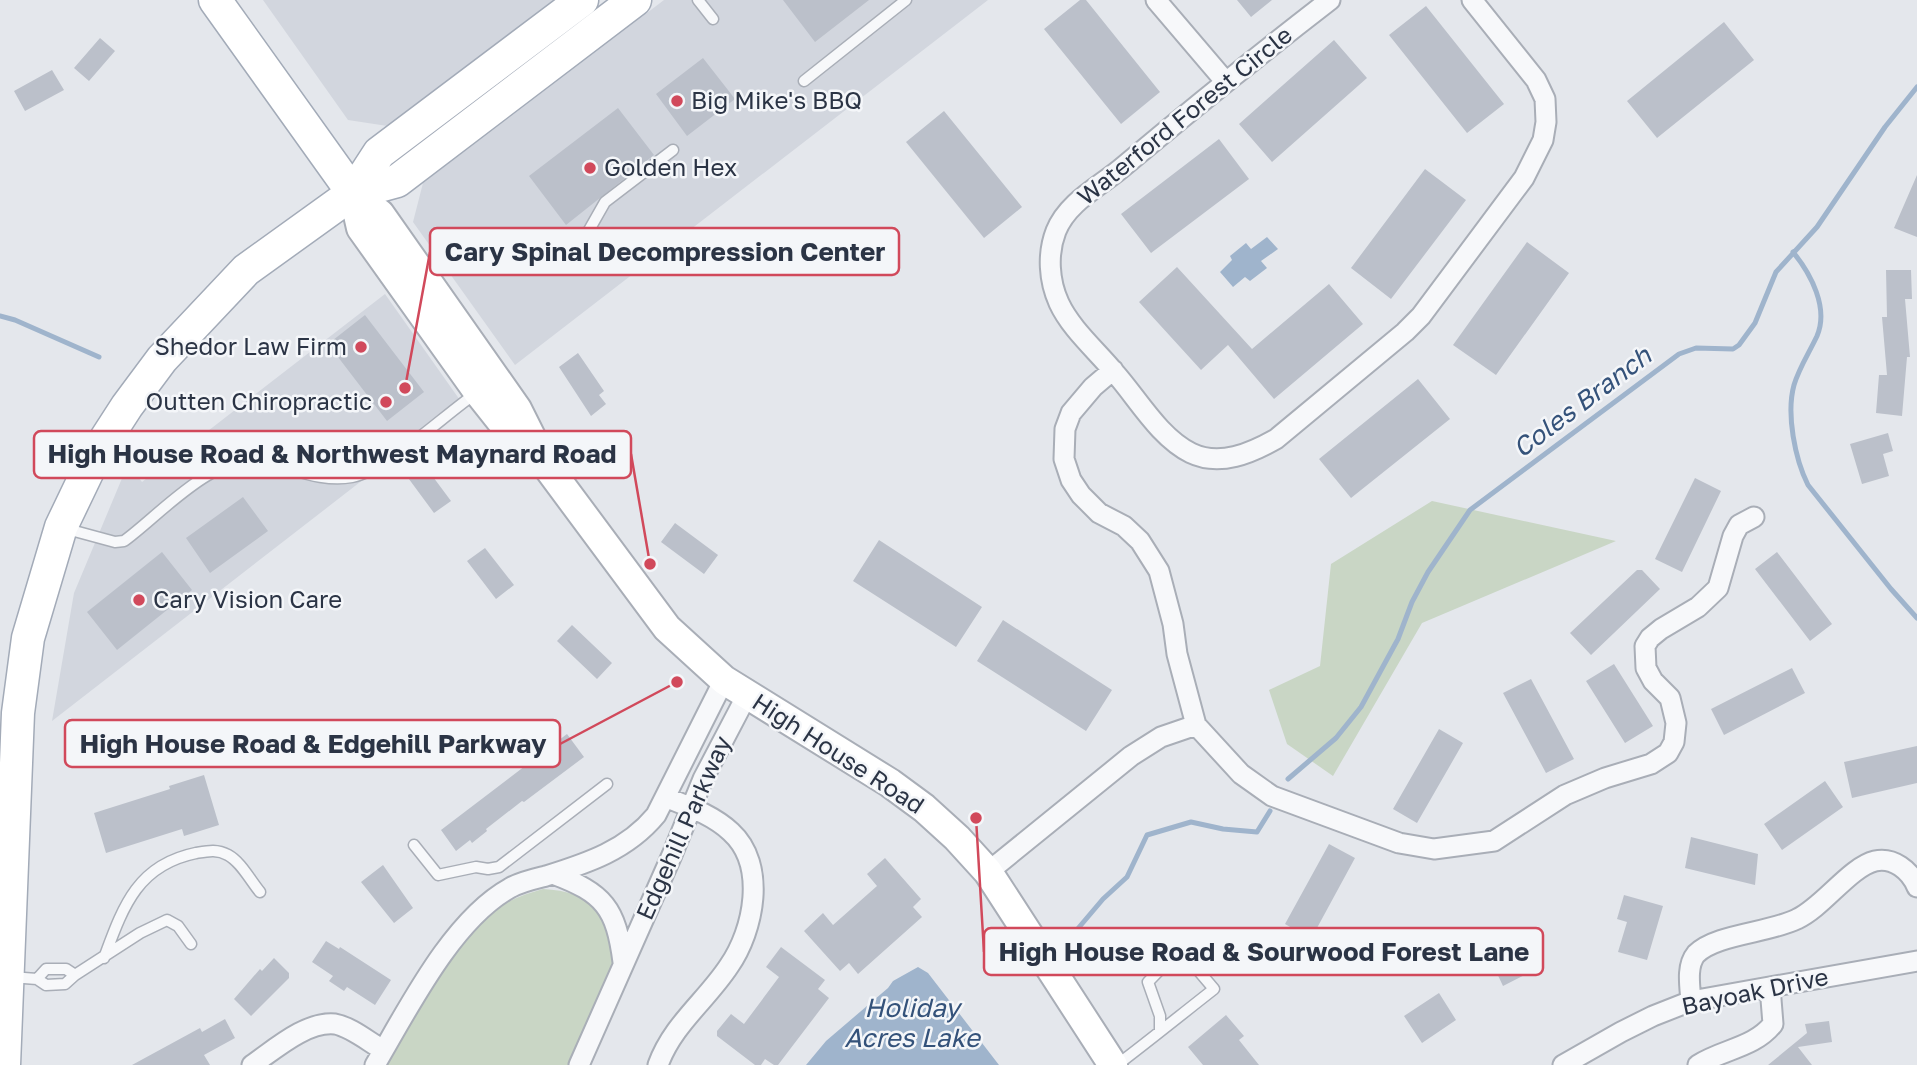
<svg xmlns="http://www.w3.org/2000/svg" width="1917" height="1065" viewBox="0 0 1917 1065" font-family="'Golos Text',sans-serif">
  <style>
    .built { fill: #d2d6de }
    .green { fill: #c9d6c5 }
    .water { fill: #9fb4cc }
    .lines { fill: none; stroke-linecap: round; stroke-linejoin: round }
    .stream { stroke: #9fb4cc; stroke-width: 5 }
    .building { fill: #bbc0ca }
    .service-casing { stroke: #a9aeb7; stroke-width: 13 }
    .minor-casing { stroke: #a9aeb7; stroke-width: 23 }
    .secondary-casing { stroke: #a9aeb7; stroke-width: 32 }
    .primary-casing { stroke: #a3abb8; stroke-width: 35 }
    .service { stroke: #f7f8fa; stroke-width: 10 }
    .minor { stroke: #f7f8fa; stroke-width: 19 }
    .secondary { stroke: #fff; stroke-width: 28 }
    .primary { stroke: #fff; stroke-width: 32 }
    .poi-dot { fill: #d1495b; stroke: #f4f6f9; stroke-width: 2.5 }
    .labels { text-anchor: middle; stroke-width: 5; stroke-linejoin: round; paint-order: stroke }
    .poi-label { font-size: 24px; fill: #2b3445; stroke: #f4f6f9; text-anchor: start }
    .street-label { font-size: 24px; fill: #2b3445; stroke: #f4f6f9 }
    .water-label { font-size: 26px; font-style: italic; fill: #34527a; stroke: #f4f6f9 }
    .leader { fill: none; stroke: #d1495b; stroke-width: 2.5 }
    .callout-dot { fill: #d1495b; stroke: #f4f6f9; stroke-width: 2.5 }
    .callout { fill: #f4f6f9; stroke: #d1495b; stroke-width: 2.5 }
    .callout-label { font-size: 26px; text-anchor: middle; font-weight: bold; fill: #2b3445 }
  </style>
  <rect width="100%" height="100%" fill="#e4e7ec"/>
  <!-- built -->
  <path class="built" d="M263,0H558L394,127L348,120Z
    M664,0H988L515,365L413,222L423,183Z
    M385,294L462,403L52,721L74,593L128,464L142,482Z"/>
  <!-- green -->
  <path class="green" d="M1432,501L1616,541L1422,623L1333,776L1287,744L1269,690L1320,666L1331,564Z
    M543,889C593,891 615,919 613,968L571,1065H383C413,1016 454,936 503,905C516,897 529,893 543,889Z"/>
  <!-- water -->
  <path class="water" d="M1267,237L1278,249L1261,261L1267,268L1250,281L1245,277L1233,287L1220,272L1232,260L1230,256L1246,243L1251,249Z
    M918,967L928,973L999,1065H806L826,1041L888,988L893,981Z"/>
  <g class="lines">
    <!-- stream -->
    <path class="stream" d="M1793,252C1811,274 1829,308 1817,336C1809,353 1799,368 1794,385C1786,414 1795,459 1808,485L1891,589L1917,618
      M0,316L15,320L99,357
      M1288,779L1336,738L1361,707L1398,639L1412,602L1428,572L1470,510L1679,354L1696,348L1733,349L1739,345L1755,323L1776,272L1817,227L1885,127L1917,87
      M1075,932L1103,899L1127,877L1147,835L1191,822L1223,829L1257,832L1270,811"/>
  </g>
  <!-- building -->
  <path class="building" d="M783,0H869L815,42Z
    M1080,0H1086L1160,92L1121,124L1044,29Z
    M1237,0H1272L1251,17Z
    M1426,6L1504,104L1467,133L1389,35Z
    M1724,22L1754,60L1657,138L1627,101Z
    M100,38L115,51L89,81L74,68Z
    M1334,40L1367,78L1272,162L1239,124Z
    M703,58L735,99L687,136L656,94Z
    M52,70L64,90L25,111L14,91Z
    M618,108L654,155L566,225L529,176Z
    M944,111L1022,207L984,238L906,142Z
    M1219,139L1249,179L1151,253L1121,214Z
    M1425,169L1466,200L1391,299L1351,268Z
    M1917,175V237L1894,228Z
    M1527,242L1569,273L1496,375L1453,345Z
    M1177,267L1252,349L1329,284L1363,324L1274,399L1228,345L1201,370L1139,302Z
    M1886,270H1911L1912,299H1905L1910,357H1907L1902,416L1876,413L1879,375H1887L1882,317H1887Z
    M365,315L424,392L387,421L328,344Z
    M578,353L604,391L599,395L606,404L591,416L559,367Z
    M1418,379L1450,419L1351,498L1319,459Z
    M1888,433L1893,451L1883,454L1889,476L1862,484L1850,444Z
    M419,458L451,501L434,513L403,471Z
    M1695,478L1721,491L1682,572L1655,559Z
    M243,497L268,531L210,573L186,538Z
    M675,523L718,555L704,574L661,542Z
    M879,540L982,607L956,647L853,581Z
    M485,548L514,585L496,599L467,561Z
    M162,552L192,590L117,650L87,612Z
    M1777,552L1832,624L1810,641L1755,569Z
    M1637,570H1642L1660,589L1591,655L1570,633Z
    M1003,620L1112,690L1086,731L977,661Z
    M572,625L612,663L597,679L557,641Z
    M1614,664L1653,726L1625,743L1586,681Z
    M1792,668L1805,693L1724,735L1711,709Z
    M1531,679L1574,759L1546,773L1503,693Z
    M1439,729L1463,743L1417,823L1393,809Z
    M567,734L584,757L524,802L522,801L486,829L487,831L472,843L470,840L456,851L441,830Z
    M1917,746V783L1852,798L1844,762Z
    M204,775L219,825L184,836L182,829L106,853L94,813L170,789L169,786Z
    M1825,781L1843,807L1782,850L1764,824Z
    M1691,837L1758,854L1755,885L1685,868Z
    M1329,844L1355,858L1311,939L1285,924Z
    M885,858L921,899L913,907L922,917L858,974L849,963L840,971L804,931L823,913L833,925L877,886L867,874Z
    M383,865L413,908L394,923L361,882Z
    M1624,895L1663,906L1647,960L1618,952L1627,922L1617,919Z
    M326,941L339,949L340,947L391,980L375,1005L347,987L344,991L329,981L333,976L312,962Z
    M781,947L825,980L818,989L829,998L778,1065H774L765,1059L761,1065H755L717,1036V1031L731,1014L744,1024L779,977L766,967Z
    M1530,948L1540,967L1503,986L1494,967Z
    M274,958L289,973V978L251,1016L234,999L260,969L262,971Z
    M1439,993L1456,1020L1422,1043L1404,1016Z
    M1226,1015L1244,1036L1239,1040L1259,1065H1203L1188,1047Z
    M225,1019L235,1038L204,1055L210,1065H132L200,1028L202,1032Z
    M1829,1021L1832,1042L1798,1047L1812,1065H1768L1807,1033L1805,1024Z"/>
  <g class="lines">
    <!-- service casing -->
    <g class="service-casing">
      <path id="service" d="M698,0L713,19
        M804,81L906,0
        M584,239L605,202L673,150
        M67,529L115,542L124,541C160,515 215,451 263,462C292,468 322,483 352,477C387,470 443,416 475,394
        M414,845L438,875L476,867L488,869L499,867L607,784
        M104,958C123,907 137,865 196,853C208,851 217,849 228,855C241,862 250,880 260,892
        M11,977L37,979L46,985L65,984L75,975L140,933L167,920L178,926L191,944
        M37,979L46,969H66L75,975
        M1117,1065C1150,1040 1182,1014 1214,989L1180,949L1148,982L1160,1016V1031"/>
    </g>
    <!-- minor casing -->
    <g class="minor-casing">
      <path id="minor" d="M1156,0L1225,81
        M1330,0C1260,54 1192,109 1124,166C1101,186 1068,201 1056,231C1047,254 1049,281 1059,303C1071,329 1097,351 1115,373C1138,399 1159,437 1191,453C1220,467 1251,453 1276,439L1405,332L1421,316L1524,178L1543,140L1546,122L1545,99L1536,80L1472,0
        M1113,370L1093,387L1071,413L1065,429L1064,459L1071,480L1081,495L1099,513L1124,526L1140,541L1159,571L1173,624L1177,654L1196,725L1241,774L1272,796L1399,843L1434,849L1494,841L1565,795L1605,778L1651,764L1668,753L1674,742L1676,723L1670,698L1653,681L1646,668L1645,646L1650,638L1661,629L1698,607L1718,588L1733,536L1739,525L1754,517
        M988,872L1131,756L1161,737L1196,725
        M553,874C604,893 616,908 623,962
        M1691,1001C1690,987 1686,966 1696,954C1716,934 1769,933 1797,919C1823,907 1850,867 1875,861C1893,857 1910,870 1917,887
        M252,1065C274,1050 306,1021 335,1024C351,1027 369,1042 383,1050
        M375,1065C408,1009 452,920 510,888C520,882 534,879 546,876C588,863 627,850 656,815L724,680
        M579,1065L672,855L703,779L747,695
        M658,1065C673,1024 706,1001 729,966C754,930 767,865 731,832C713,815 687,806 665,797
        M1563,1065L1621,1032L1653,1016L1691,1001L1917,961
        M1698,1065C1723,1049 1754,1048 1773,1024L1770,987"/>
    </g>
    <!-- secondary casing -->
    <g class="secondary-casing">
      <path id="secondary" d="M353,193L380,214L517,409L543,461L667,628L724,680L890,783L924,808L957,838L988,872L1113,1065
        M353,193L361,228L478,392L501,421L529,447"/>
    </g>
    <!-- primary casing -->
    <g class="primary-casing">
      <path id="primary" d="M215,0L353,193
        M353,193L397,181L635,0
        M4,1065L18,713L28,638L61,527L96,454L127,406L162,359L246,270L353,193L379,153L582,0"/>
    </g>
    <!-- service -->
    <use href="#service" class="service"/>
    <!-- minor -->
    <use href="#minor" class="minor"/>
    <!-- secondary -->
    <use href="#secondary" class="secondary"/>
    <!-- primary -->
    <use href="#primary" class="primary"/>
  </g>
  <!-- markers -->
  <g class="poi-dot">
    <circle cx="677" cy="101" r="7"/>
    <circle cx="590" cy="168" r="7"/>
    <circle cx="361" cy="347" r="7"/>
    <circle cx="386" cy="402" r="7"/>
    <circle cx="139" cy="600" r="7"/>
  </g>
  <g class="labels">
    <!-- poi labels -->
    <g class="poi-label">
      <text x="691" y="109">Big Mike's BBQ</text>
      <text x="604" y="176">Golden Hex</text>
      <text x="347" y="355" text-anchor="end">Shedor Law Firm</text>
      <text x="372" y="410" text-anchor="end">Outten Chiropractic</text>
      <text x="153" y="608">Cary Vision Care</text>
    </g>
    <!-- street labels -->
    <g class="street-label">
      <text transform="translate(1185 116) rotate(-39)" y="8">Waterford Forest Circle</text>
      <text transform="translate(838 754) rotate(33)" y="8">High House Road</text>
      <text transform="translate(684 828) rotate(-66)" y="8">Edgehill Parkway</text>
      <text transform="translate(1755 992) rotate(-12)" y="8">Bayoak Drive</text>
    </g>
    <!-- water labels -->
    <g class="water-label">
      <text transform="translate(1582 402) rotate(-37)" y="9">Coles Branch</text>
      <text x="912" y="1017">Holiday<tspan x="912" dy="30">Acres Lake</tspan></text>
    </g>
  </g>
  <!-- callouts -->
  <path class="leader" d="M405 388L430 252M650 564L631 454M677 682L560 744M976 818L984 952"/>
  <g class="callout-dot">
    <circle cx="405" cy="388" r="7"/>
    <circle cx="650" cy="564" r="7"/>
    <circle cx="677" cy="682" r="7"/>
    <circle cx="976" cy="818" r="7"/>
  </g>
  <g class="callout">
    <rect x="430" y="228" width="469" height="47" rx="7"/>
    <rect x="34" y="431" width="597" height="47" rx="7"/>
    <rect x="65" y="720" width="495" height="47" rx="7"/>
    <rect x="984" y="928" width="559" height="47" rx="7"/>
  </g>
  <g class="callout-label">
    <text x="665" y="261">Cary Spinal Decompression Center</text>
    <text x="332" y="463">High House Road &amp; Northwest Maynard Road</text>
    <text x="313" y="753">High House Road &amp; Edgehill Parkway</text>
    <text x="1264" y="961">High House Road &amp; Sourwood Forest Lane</text>
  </g>
</svg>
